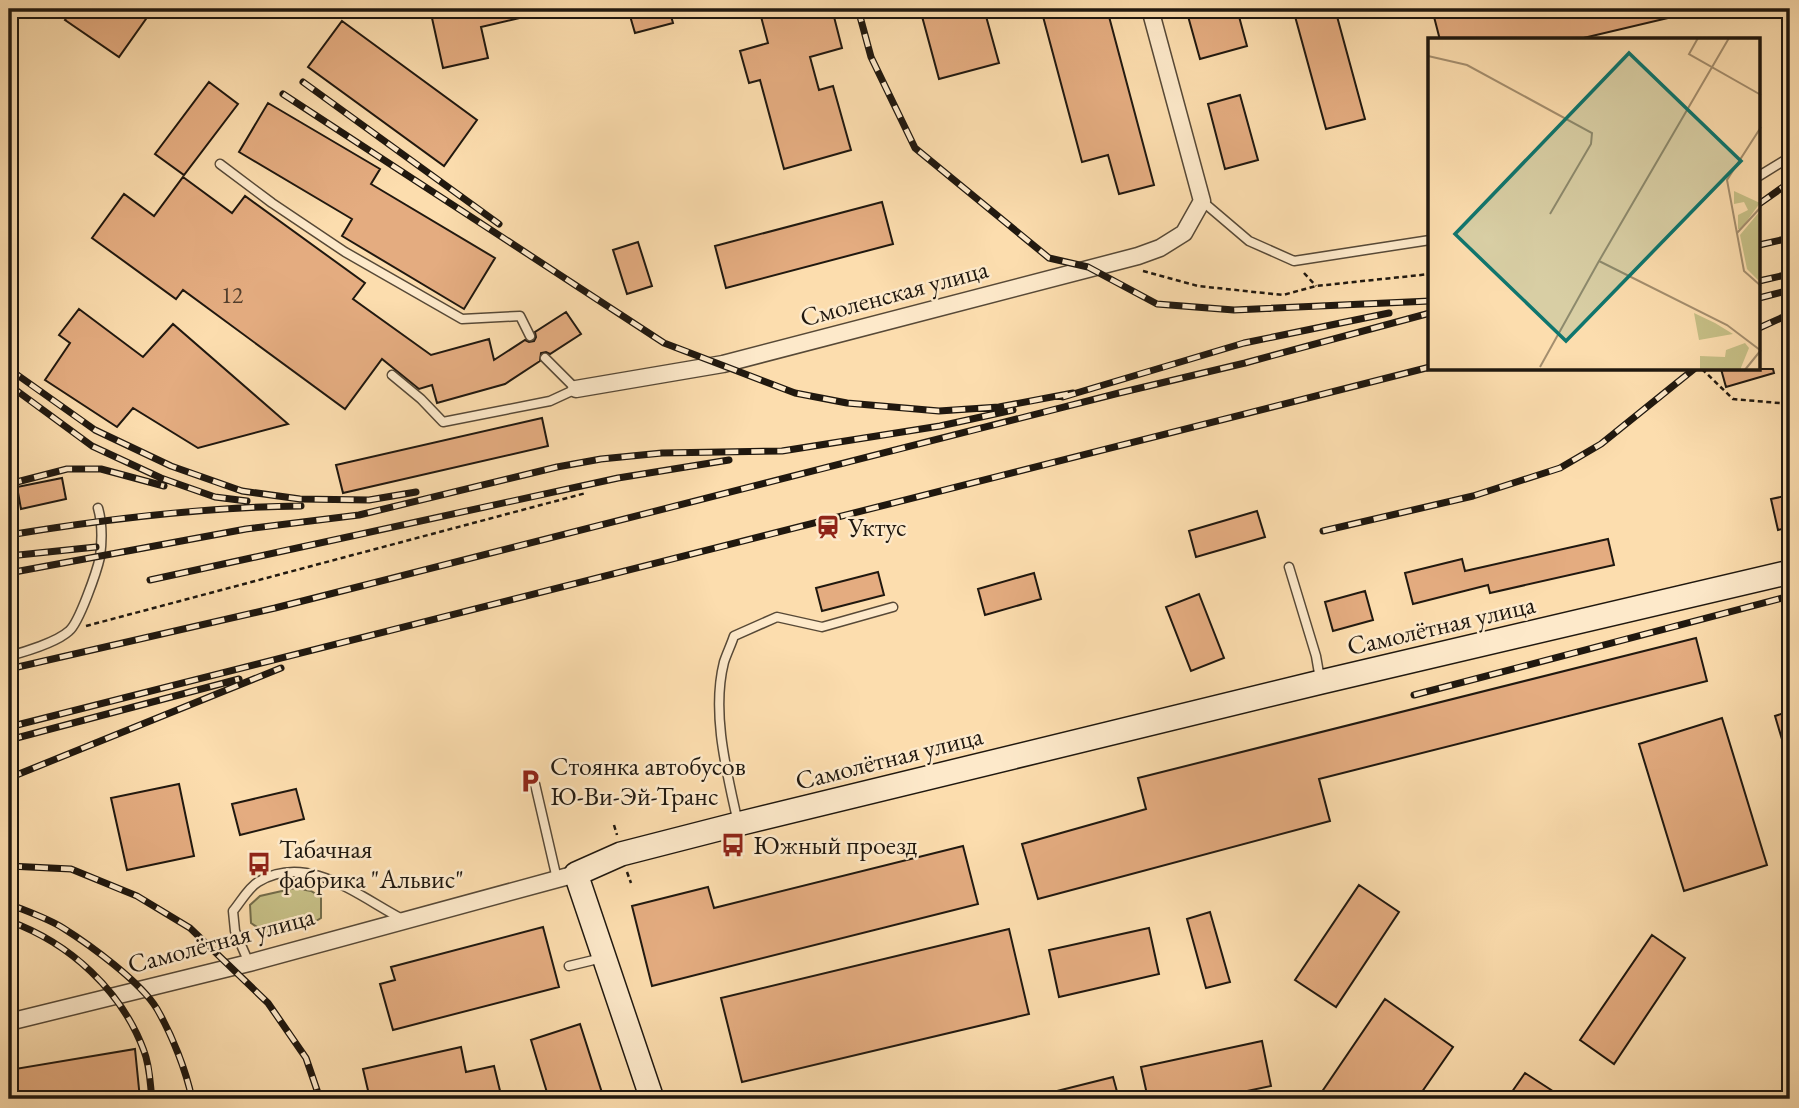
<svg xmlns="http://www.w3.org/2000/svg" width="1799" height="1108" viewBox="0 0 1799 1108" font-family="'EB Garamond',serif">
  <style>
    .green { fill: #c6bf86; stroke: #736c4a; stroke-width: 2 }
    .building { fill: #e4ac80; stroke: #20180f; stroke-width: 2 }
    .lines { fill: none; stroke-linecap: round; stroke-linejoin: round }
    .service-casing { stroke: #574937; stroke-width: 11 }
    .minor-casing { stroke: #574937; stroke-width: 19 }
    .secondary-casing { stroke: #20180f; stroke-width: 26 }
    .path { stroke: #20180f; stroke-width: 2.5; stroke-dasharray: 5 3.5; stroke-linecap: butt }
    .service { stroke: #fde9ca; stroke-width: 8 }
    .minor { stroke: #fde9ca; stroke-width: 16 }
    .secondary { stroke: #fde9ca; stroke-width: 23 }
    .rail-casing { stroke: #20180f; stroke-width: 7 }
    .rail { stroke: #fde9ca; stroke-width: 4.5; stroke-dasharray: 13; stroke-linecap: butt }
    .labels { text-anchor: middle; stroke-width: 5; stroke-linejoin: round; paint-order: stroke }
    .number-label { font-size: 23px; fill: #513d2b }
    .street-label { font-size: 26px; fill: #20180f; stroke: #fde9ca }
    .poi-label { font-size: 26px; fill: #20180f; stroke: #fde9ca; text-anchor: start }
    .inset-road { fill: none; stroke: #a48e6e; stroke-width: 2 }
    .view { fill: #0f766e; fill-opacity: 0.15; stroke: #0f766e; stroke-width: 3.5 }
    .inset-edge { fill: none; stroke: #20180f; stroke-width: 3.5 }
  </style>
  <rect width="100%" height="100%" fill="#fcddae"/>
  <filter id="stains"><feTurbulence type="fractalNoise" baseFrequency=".00286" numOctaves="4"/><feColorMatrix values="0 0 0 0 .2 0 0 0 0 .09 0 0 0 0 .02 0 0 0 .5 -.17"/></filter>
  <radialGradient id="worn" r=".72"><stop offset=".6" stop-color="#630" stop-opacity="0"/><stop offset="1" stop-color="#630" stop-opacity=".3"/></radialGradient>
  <!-- green -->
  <path class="green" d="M295,888L311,891L321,897V918L308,926L270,936L251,923L250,905L260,896Z"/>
  <!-- building -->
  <path class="building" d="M73,9H153L119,57L65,20Z
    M430,9H536L537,14L481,27L488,58L443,68Z
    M628,9H669L673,23L635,33Z
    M759,9H832L842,48L810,57L819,90L833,86L851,150L784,169L760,80L749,83L740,51L768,43Z
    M920,9H984L999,63L939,79Z
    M1041,9H1107L1154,185L1119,194L1108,155L1082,162Z
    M1186,9H1237L1247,46L1200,59Z
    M1293,9H1335L1365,119L1326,129Z
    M1432,9H1684L1685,14L1575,40H1440Z
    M342,21L477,120L444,166L308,67Z
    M209,82L238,104L184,175L155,154Z
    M1240,95L1258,160L1225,169L1208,104Z
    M268,103L380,169L371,184L495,258L464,309L342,236L352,219L239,152Z
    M183,177L232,213L245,196L365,283L353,299L431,355L489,339L494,360L525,340L529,342L534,341L536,337L535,332L566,312L581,334L550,354L546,352L541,353L540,361L505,384L437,403L432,385L419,389L382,359L345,409L183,290L176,299L92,238L124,194L154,216Z
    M882,202L893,244L726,288L715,246Z
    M638,242L652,286L627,294L613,250Z
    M79,309L143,357L173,324L288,424L198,448L133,408L117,427L45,380L70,343L59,335Z
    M1721,369H1773L1774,373L1726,387Z
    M542,418L548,446L343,493L336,465Z
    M62,478L66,499L21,509L17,487Z
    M1790,495V527L1778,530L1771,499Z
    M1257,511L1265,537L1196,557L1189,531Z
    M1608,539L1614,565L1490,593L1488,585L1413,604L1405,573L1462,559L1465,571Z
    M878,572L884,595L822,611L816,588Z
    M1034,573L1041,599L985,615L978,589Z
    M1365,591L1373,620L1333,631L1325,602Z
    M1199,594L1224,658L1191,671L1166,607Z
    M1696,638L1707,681L1319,779L1330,821L1038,899L1022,844L1146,809L1138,778Z
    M1790,711V755L1787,756L1775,716Z
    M1722,718L1767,865L1684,891L1639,744Z
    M179,784L194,856L127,870L111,798Z
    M296,789L304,819L240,835L232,804Z
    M963,846L978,904L652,986L632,906L708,887L714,908Z
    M1359,885L1399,912L1336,1007L1295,980Z
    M1210,912L1230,982L1206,988L1187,919Z
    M543,927L559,987L393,1030L380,984L395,980L391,967Z
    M1149,928L1159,974L1059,997L1049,950Z
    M1009,929L1029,1014L742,1082L721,998Z
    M1652,935L1685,958L1614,1064L1580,1040Z
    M1385,999L1453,1047L1417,1099H1317Z
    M580,1024L604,1099H549L531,1040Z
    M1262,1041L1271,1086L1209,1099H1148L1141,1067Z
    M461,1047L466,1072L494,1066L502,1099H370L363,1069Z
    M135,1049L140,1099H9V1070Z
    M1525,1073L1565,1099H1507Z
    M1113,1077L1119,1099H1042L1041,1095Z"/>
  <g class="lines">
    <!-- service casing -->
    <g class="service-casing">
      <path id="service" d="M220,164L272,203L345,252L462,319L520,316L530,336
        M1759,176L1790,157
        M1202,201L1249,241L1294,261L1430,240
        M392,375L421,399L443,422L550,401L576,389L545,358
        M1289,567L1316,656L1320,679
        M9,656C24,652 57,642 69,631C79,623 97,571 100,557C102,542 102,522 98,508
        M535,784L557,879
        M738,823C727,773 711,713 724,662C727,653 731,645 734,636L777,617L822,627L893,607
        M249,963L235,931L233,911C240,903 248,888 258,882C309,852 359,897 404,920
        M569,966L602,958"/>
    </g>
    <!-- minor casing -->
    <g class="minor-casing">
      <path id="minor" d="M576,389L723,364L1138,256L1160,248L1184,233L1202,201L1150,9
        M9,1022L249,963L576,874"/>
    </g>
    <!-- secondary casing -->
    <g class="secondary-casing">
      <path id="secondary" d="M652,1099L576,874L621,854L738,824L1321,682L1790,572"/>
    </g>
    <!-- path -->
    <path class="path" d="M1143,271L1198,286L1283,295L1316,286L1430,274
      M1304,273L1316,286
      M1702,369L1733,399L1790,404
      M86,626L586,493
      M614,825L617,835
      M627,872L631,883
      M1754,1099L1790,1091"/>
    <!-- service -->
    <use href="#service" class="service"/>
    <!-- minor -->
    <use href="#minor" class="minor"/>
    <!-- secondary -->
    <use href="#secondary" class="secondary"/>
    <!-- rail casing -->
    <g class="rail-casing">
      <path id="rail" d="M858,9L871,57L915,148L1049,258L1088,267L1157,304L1234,310L1430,301
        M303,82L499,224
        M283,94L664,343L795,393L847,403L939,411L999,407L1073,393
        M1759,204L1790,182
        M1759,245L1790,238
        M1759,281L1790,274
        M1759,298L1790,290
        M1759,328L1790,314
        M9,369L95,430L171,466L242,491L300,499L369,500L416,492
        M9,385L92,446L161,478L215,497L247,501
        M1063,397L1244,343L1389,313
        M9,484L67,469H101L164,486
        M1323,531L1473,496L1560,468L1601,444L1694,369
        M9,535C106,519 203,507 301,506
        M9,556L96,547
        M9,573L246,529L359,515L557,467L601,459L662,453L782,451L940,426L1013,410
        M150,580L618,478L729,460
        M9,669L275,608L1119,393L1245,363L1430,313
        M1414,695L1790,596
        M9,727L1430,367
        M9,740L239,679
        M9,778L281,668
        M9,866L71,869L137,896L190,928L268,1003L306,1058L320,1099
        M9,904C26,911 47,918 63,928C90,945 141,982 157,1009C172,1035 186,1070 192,1099
        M9,921C70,943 122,991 144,1051C150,1066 150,1084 152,1099"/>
    </g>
    <!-- rail -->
    <use href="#rail" class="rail"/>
  </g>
  <!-- icons -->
  <defs>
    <g id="station-bare" transform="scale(1.89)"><path d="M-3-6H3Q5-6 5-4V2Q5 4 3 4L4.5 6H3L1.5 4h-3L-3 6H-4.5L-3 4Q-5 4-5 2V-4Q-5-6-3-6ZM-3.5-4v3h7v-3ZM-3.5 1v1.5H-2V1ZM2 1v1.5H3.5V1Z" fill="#8f2418" stroke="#fde9ca" stroke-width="2.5" paint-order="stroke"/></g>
    <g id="parking-bare" transform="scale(1.89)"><path d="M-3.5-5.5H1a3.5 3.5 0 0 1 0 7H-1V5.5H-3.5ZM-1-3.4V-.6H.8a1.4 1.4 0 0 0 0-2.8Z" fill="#8f2418" stroke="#fde9ca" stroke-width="2.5" paint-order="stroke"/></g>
    <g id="bus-bare" transform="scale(1.89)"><path d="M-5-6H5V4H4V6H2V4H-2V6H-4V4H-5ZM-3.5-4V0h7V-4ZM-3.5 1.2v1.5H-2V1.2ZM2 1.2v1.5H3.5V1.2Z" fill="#8f2418" stroke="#fde9ca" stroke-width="2.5" paint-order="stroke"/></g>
  </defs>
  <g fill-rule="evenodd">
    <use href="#station-bare" x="828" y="527"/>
    <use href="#parking-bare" x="530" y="781"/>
    <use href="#bus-bare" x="733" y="845"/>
    <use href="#bus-bare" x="259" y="864"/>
  </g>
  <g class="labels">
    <!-- number labels -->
    <g class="number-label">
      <text x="232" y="303">12</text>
    </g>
    <!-- street labels -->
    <g class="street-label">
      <text transform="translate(894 293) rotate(-15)" y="9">Смоленская улица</text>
      <text transform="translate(1441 625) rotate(-13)" y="9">Самолётная улица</text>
      <text transform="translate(889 758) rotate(-14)" y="9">Самолётная улица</text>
      <text transform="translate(221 940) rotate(-15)" y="9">Самолётная улица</text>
    </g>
    <!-- poi labels -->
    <g class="poi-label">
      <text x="848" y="536">Уктус</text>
      <text x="550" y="775">Стоянка автобусов<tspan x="550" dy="30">Ю-Ви-Эй-Транс</tspan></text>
      <text x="753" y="854">Южный проезд</text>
      <text x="279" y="858">Табачная<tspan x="279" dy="30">фабрика "Альвис"</tspan></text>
    </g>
  </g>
  <!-- overview -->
  <g transform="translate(1428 38)">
    <rect width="332" height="332" fill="#fcddae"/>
    <path d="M306,153L332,165L313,191H310V177L320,172L316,164L306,166ZM332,173V244L319,231L312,197ZM266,275L287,285L305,296L271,302ZM317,305L321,310L312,332H272V318L297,319L298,312Z" fill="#c6bf86"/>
    <path class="inset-road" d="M270,0L261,16L333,57M301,0L171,223L299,287L332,312M0,18L39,27L164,95L163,106L122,176M333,89L299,142L316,233L333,248M309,195L333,169M112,329L171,223M316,333L333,312"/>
    <path class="view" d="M201,15L313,123L138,303L27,196Z"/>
    <rect width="332" height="332" class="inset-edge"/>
  </g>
  <!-- margin -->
  <rect width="1799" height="1108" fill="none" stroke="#fcddae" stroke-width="35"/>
  <rect x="10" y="10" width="1778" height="1087" fill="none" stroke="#20180f" stroke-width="3.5"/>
  <rect x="18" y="18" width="1764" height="1073" fill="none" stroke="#20180f" stroke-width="2"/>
  <rect width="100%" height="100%" filter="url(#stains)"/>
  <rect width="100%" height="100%" fill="url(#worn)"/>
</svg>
